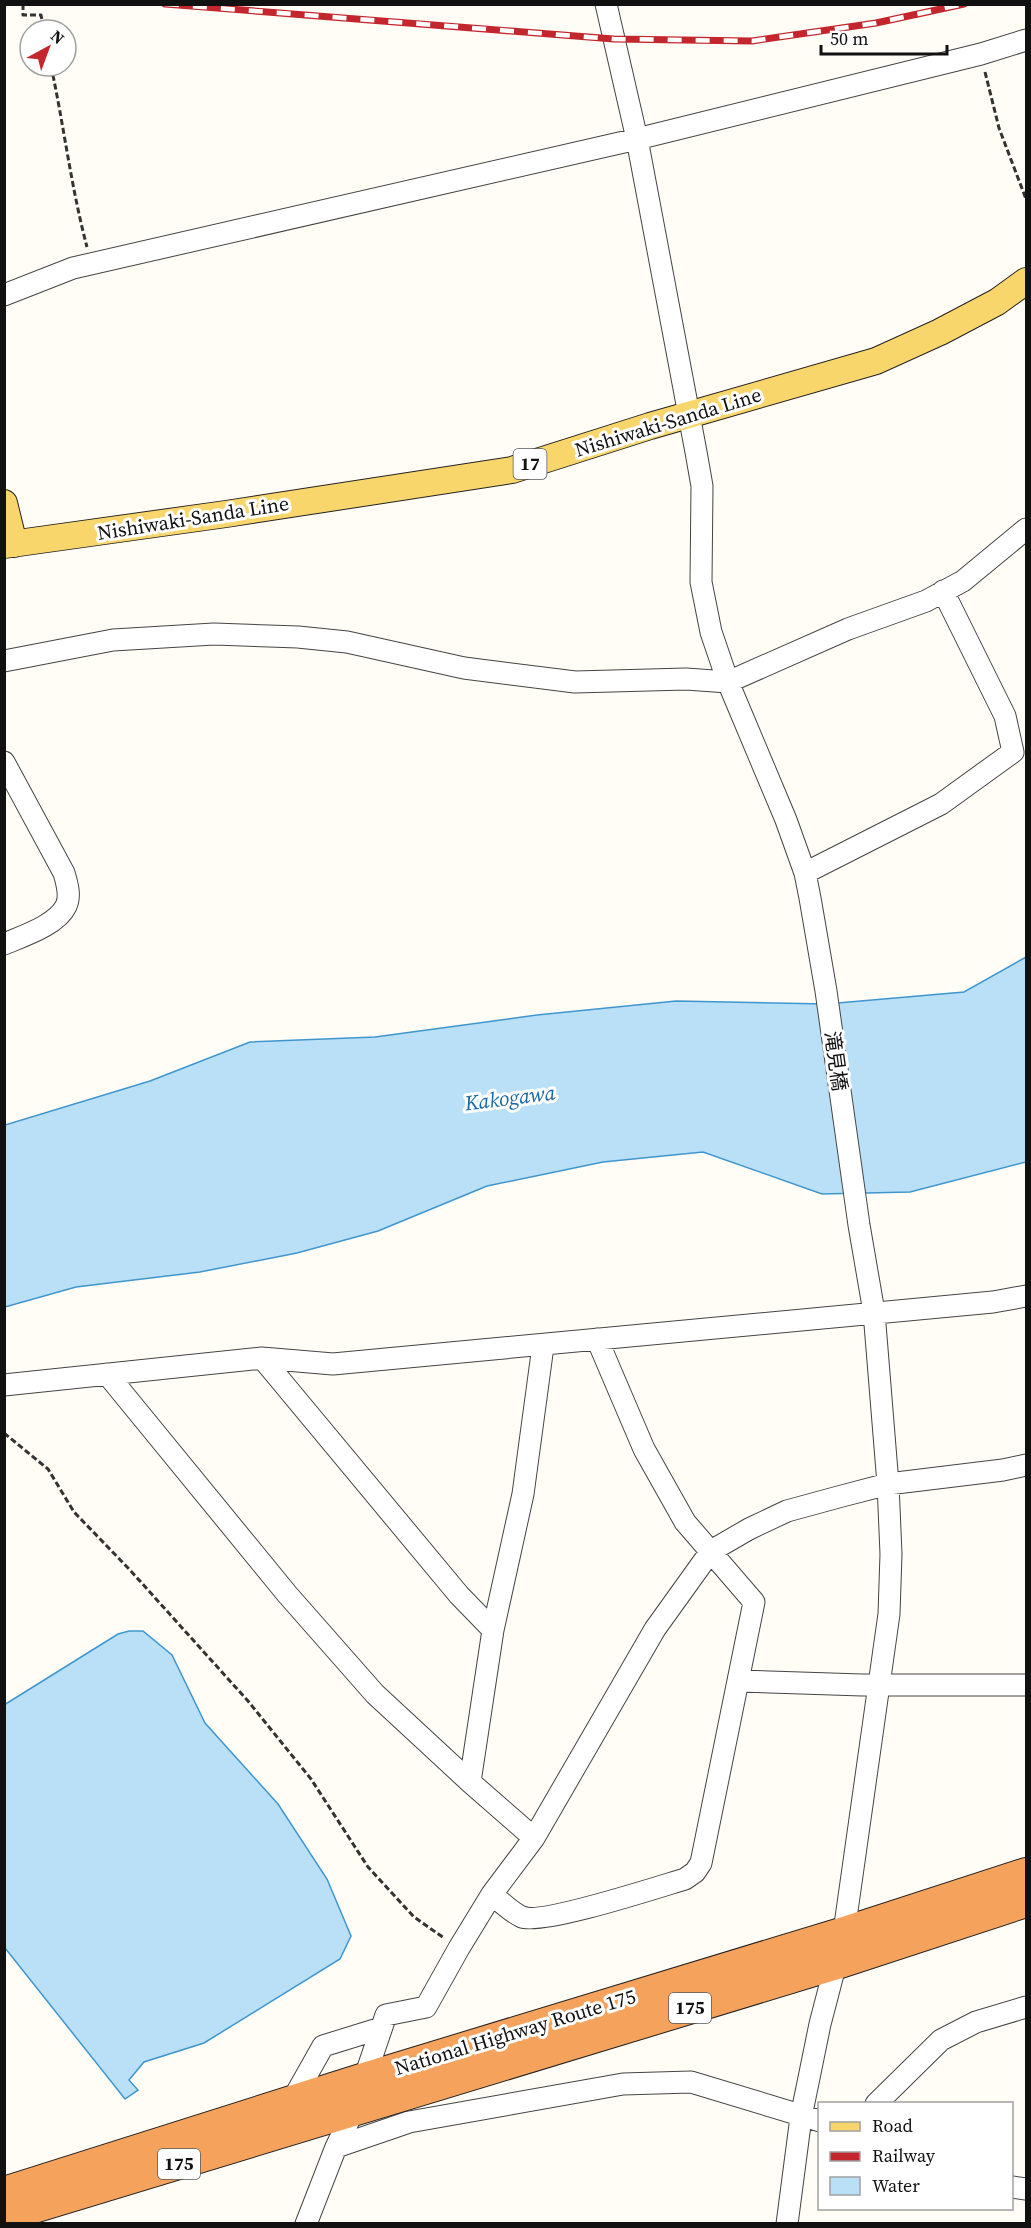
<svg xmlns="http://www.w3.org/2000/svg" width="1031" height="2228" viewBox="0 0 1031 2228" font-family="'Source Serif 4','Noto Sans JP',serif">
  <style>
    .water { fill: #b9e0f7; stroke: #3f96cf; stroke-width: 1.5 }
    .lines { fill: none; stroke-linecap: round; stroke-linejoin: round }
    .minor-casing { stroke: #444; stroke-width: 23 }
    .major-casing { stroke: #222; stroke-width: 28 }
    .highway-casing { stroke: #222; stroke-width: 32 }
    .path { stroke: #333; stroke-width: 3; stroke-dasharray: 6 3; stroke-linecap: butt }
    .minor { stroke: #fff; stroke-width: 21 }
    .major { stroke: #f9d66b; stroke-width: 26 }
    .highway { stroke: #f5a25d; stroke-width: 30 }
    .rail-casing { stroke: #c4262e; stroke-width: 7 }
    .rail { stroke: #fff; stroke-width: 4.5; stroke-dasharray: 14; stroke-linecap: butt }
    .labels { text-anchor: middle; stroke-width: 6; stroke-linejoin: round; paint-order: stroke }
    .shield { fill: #fff; stroke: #585858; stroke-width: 1.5 }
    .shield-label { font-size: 18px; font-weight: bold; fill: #111 }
    .street-label { font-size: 20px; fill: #111; stroke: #fff }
    .water-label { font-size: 21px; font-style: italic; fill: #1768a6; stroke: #fff }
  </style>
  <rect width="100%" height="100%" fill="#fffdf5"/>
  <!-- water -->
  <path class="water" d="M1026,957V1162L910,1192L822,1194L703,1152L603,1162L487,1186L378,1231L297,1253L200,1272L76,1287L5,1307V1125L150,1081L250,1042L375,1037L537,1015L676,1001L826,1004L964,992Z
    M129,1631H143L172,1655L205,1723L278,1804L327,1879L351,1936L340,1959L204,2043L144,2062L129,2080L138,2090L125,2099L5,1948L4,1705L118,1634Z"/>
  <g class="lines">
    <!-- minor casing -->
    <g class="minor-casing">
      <path id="minor" d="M606,4L637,139L696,452L702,486L701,582L711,632L728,682L786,820L805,873L810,898L826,991L859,1225L874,1312L888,1484L891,1554L889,1614L844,1932L820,2024L801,2117L787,2224
        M4,295L73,268L637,139L981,54L1026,40
        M4,661L113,640L214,634L298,637L347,642L464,668L575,682L686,679L728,682L848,629L926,601L963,581L1026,529
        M4,762L64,873C67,883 71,896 66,906C57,925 23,936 4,944
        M805,873L941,804L1013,752L1005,716L943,591
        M262,1358L459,1595L493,1630
        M107,1374L287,1594L375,1694L470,1782L534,1838
        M4,1385L262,1358L333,1364L993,1302L1026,1296
        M739,1681L862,1685H1026
        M470,1782L493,1630L523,1494L543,1346
        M492,1894C501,1902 511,1912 522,1917C542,1925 658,1887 685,1879L695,1872L701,1863L754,1602L685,1522L644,1449L597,1339
        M292,2101L323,2046L381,2028
        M876,2104L941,2040L976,2022L1026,2007
        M336,2147L409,2122L623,2084L691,2082L820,2121
        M1012,2187L1026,2189
        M306,2224L336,2147L353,2112L386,2015L426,2007L459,1948L492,1894L534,1838L655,1629L711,1551L749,1529L787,1511L842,1496L888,1484L1003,1470L1026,1465"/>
    </g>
    <!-- major casing -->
    <g class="major-casing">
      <path id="major" d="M4,503L14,544
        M4,545L226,514L512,470L650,426L876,361L940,332L997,302L1026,281"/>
    </g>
    <!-- highway casing -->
    <g class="highway-casing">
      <path id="highway" d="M4,2192L364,2078L844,1932L1026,1873
        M4,2217L837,1964L1026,1902"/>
    </g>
    <!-- path -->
    <path class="path" d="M23,4V15H41L44,30
      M51,66C64,126 71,187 87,247
      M985,72L999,128L1026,199
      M4,1433L48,1469L74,1512L130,1570L248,1701L311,1779L368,1867L414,1917L444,1938"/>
    <!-- minor -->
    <use href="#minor" class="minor"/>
    <!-- major -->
    <use href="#major" class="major"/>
    <!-- highway -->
    <use href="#highway" class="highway"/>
    <!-- rail casing -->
    <g class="rail-casing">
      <path id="rail" d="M165,4L614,39L752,41L876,23L964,4"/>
    </g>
    <!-- rail -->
    <use href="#rail" class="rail"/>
  </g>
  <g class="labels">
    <!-- shield labels -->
    <g class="shield">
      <rect x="513.5" y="449" width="33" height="30" rx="4.5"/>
      <rect x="669" y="1993" width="42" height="30" rx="4.5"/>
      <rect x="158" y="2149" width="42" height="30" rx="4.5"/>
    </g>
    <g class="shield-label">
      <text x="530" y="470">17</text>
      <text x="690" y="2014">175</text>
      <text x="179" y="2170">175</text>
    </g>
    <!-- street labels -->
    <g class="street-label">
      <text transform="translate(668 422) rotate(-17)" y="7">Nishiwaki-Sanda Line</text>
      <text transform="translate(193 518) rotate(-9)" y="7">Nishiwaki-Sanda Line</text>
      <text transform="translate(836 1061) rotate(82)" y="7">滝見橋</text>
      <text transform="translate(515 2032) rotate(-17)" y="7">National Highway Route 175</text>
    </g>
    <!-- water labels -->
    <g class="water-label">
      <text transform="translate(510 1098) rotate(-7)" y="7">Kakogawa</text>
    </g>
  </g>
  <!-- border -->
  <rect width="1031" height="2228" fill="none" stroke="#111111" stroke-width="12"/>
  <!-- legend -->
  <rect x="818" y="2102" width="195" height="108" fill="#ffffff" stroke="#a0a0a0" stroke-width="1.5"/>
  <rect x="830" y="2122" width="30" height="9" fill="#f9d66b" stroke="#a0a0a0" stroke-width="1.5"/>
  <text x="872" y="2132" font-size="18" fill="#111111">Road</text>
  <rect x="830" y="2152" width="30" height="9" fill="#c4262e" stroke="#a0a0a0" stroke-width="1.5"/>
  <text x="872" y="2162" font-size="18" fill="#111111">Railway</text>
  <rect x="830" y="2177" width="30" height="18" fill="#b9e0f7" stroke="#a0a0a0" stroke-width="1.5"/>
  <text x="872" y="2192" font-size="18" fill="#111111">Water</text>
  <!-- north arrow -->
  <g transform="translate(48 48) rotate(41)"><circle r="28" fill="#ffffff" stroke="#a0a0a0" stroke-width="1.5"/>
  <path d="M0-4.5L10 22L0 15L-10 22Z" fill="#c4262e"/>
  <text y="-9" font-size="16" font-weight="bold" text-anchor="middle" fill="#111111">N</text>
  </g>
  <!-- scale -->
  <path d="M821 45v9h126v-9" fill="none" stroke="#111111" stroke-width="3"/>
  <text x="830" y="45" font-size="18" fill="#111111" stroke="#ffffff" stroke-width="4.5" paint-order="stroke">50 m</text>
</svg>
